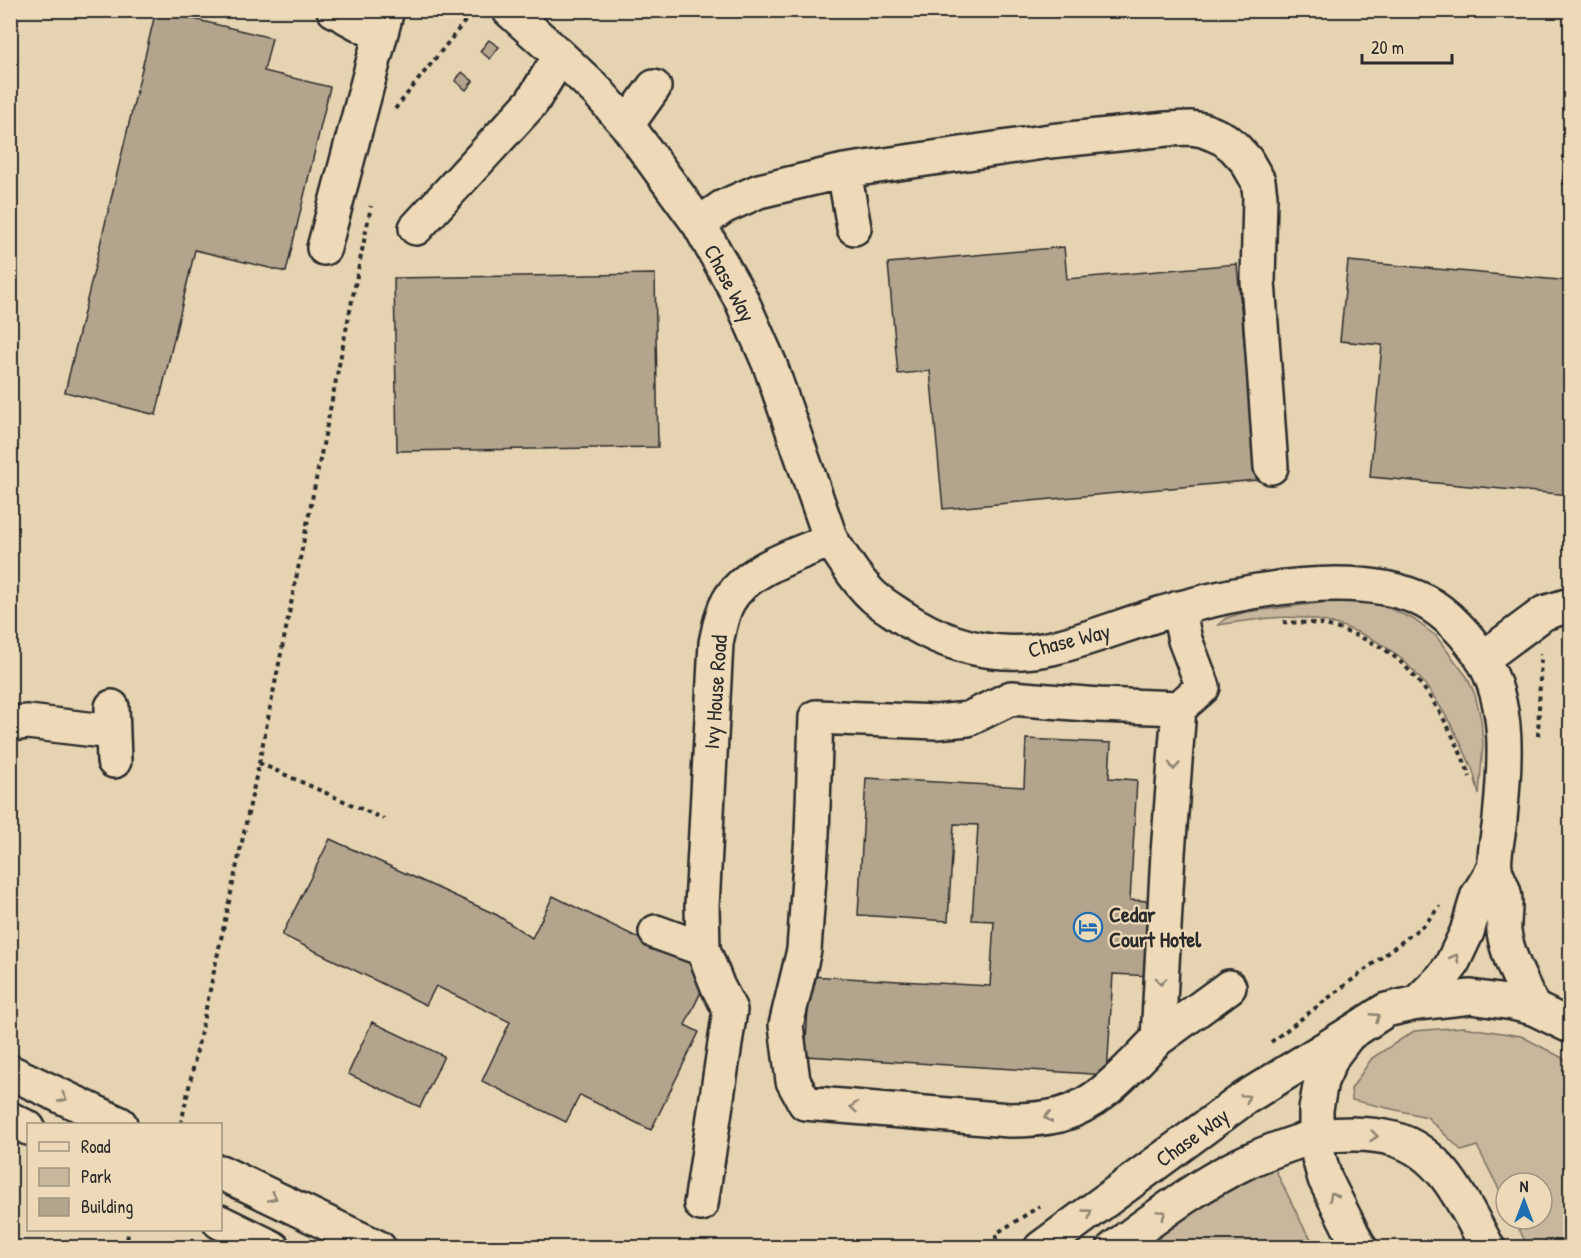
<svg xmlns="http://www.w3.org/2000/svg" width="1581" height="1258" viewBox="0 0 1581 1258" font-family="'Patrick Hand',sans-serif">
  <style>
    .green { fill: #c8b79c; stroke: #7a7164; stroke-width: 1.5 }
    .building { fill: #b2a48d; stroke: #2b2b2b; stroke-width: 1.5 }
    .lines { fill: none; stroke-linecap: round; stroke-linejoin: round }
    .minor-casing { stroke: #2b2b2b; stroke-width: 38 }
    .major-casing { stroke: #2b2b2b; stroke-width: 38 }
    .highway-casing { stroke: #2b2b2b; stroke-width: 38 }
    .path { stroke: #2b2b2b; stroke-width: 4; stroke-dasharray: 4.5 4.5; stroke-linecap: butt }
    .minor { stroke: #eedab8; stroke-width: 33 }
    .major { stroke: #eedab8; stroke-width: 33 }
    .highway { stroke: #eedab8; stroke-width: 33 }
    .oneway { stroke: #8c8272 }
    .labels { text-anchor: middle; stroke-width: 4.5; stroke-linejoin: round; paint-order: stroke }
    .street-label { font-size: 22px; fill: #2b2b2b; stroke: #eedab8 }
    .poi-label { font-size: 22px; font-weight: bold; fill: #2b2b2b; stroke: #eedab8; text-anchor: start }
  </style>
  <rect width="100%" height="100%" fill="#e6d3b2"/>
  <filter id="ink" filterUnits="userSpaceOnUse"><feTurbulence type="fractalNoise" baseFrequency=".0167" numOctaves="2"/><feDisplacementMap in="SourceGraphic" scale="12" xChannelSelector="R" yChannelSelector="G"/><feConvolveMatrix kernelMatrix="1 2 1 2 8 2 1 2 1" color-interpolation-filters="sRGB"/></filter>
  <g filter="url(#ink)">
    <!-- green -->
    <path class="green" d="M1362,601L1386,607L1413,619L1436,636L1467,677L1475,695L1481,719L1483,745L1479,795C1476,785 1475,773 1470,764C1457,732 1432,688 1407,664C1381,638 1340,622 1304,618C1275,615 1246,621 1218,625L1226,618L1246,612L1328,602Z
      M1463,1027L1521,1036L1570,1062V1247H1528L1514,1219H1542V1183H1506V1203L1477,1146L1462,1151L1427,1117L1352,1100L1351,1089L1372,1058L1414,1031Z
      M1274,1167L1305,1230L1317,1247L1136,1248L1239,1177Z"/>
    <!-- building -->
    <path class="building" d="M156,10L272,38L264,71L330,87L286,272L195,250L156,415L65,392Z
      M489,40L499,47L490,59L480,51Z
      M462,72L473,81L466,90L455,81Z
      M1570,117V185L1563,184Z
      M1064,247L1067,279L1237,264L1257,480L943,509L930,371L898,374L888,263Z
      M1348,261L1570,281V495L1370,477L1382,345L1340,341Z
      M655,274L658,447L397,451L394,278Z
      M1026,739L1111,743L1109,778L1137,780L1130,900L1174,902L1170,977L1113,974L1107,1075L805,1056L810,976L990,986L994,921L972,920L978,825L954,824L948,921L858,915L866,778L1024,787Z
      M330,839L497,915L532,938L553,896L710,973L685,1025L699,1032L651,1130L580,1095L566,1122L482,1081L510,1022L436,986L426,1005L282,935Z
      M372,1022L444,1056L420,1107L348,1074Z"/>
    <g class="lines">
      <!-- minor casing -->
      <g class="minor-casing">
        <path id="minor" d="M334,10L380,35
          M509,10L560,56L597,91L627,125L699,224L741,299L770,365L831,540C844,560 857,581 874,597C882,604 892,610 901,616C946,646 998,660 1052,648C1095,638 1135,620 1177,609C1245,590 1360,568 1424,601C1447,613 1468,636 1482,658C1511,706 1505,766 1500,819C1499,831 1493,857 1495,868C1496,876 1502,885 1504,893C1507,905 1503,919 1504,932C1508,958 1522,983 1533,1008
          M627,125L654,87
          M844,171L854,228
          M699,224L723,207L759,191L844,171L1050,141L1167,129L1191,128L1203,130L1213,134L1224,139L1234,147L1246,160L1258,181L1260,196L1258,281L1271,467
          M416,228L532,102L560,56
          M324,248L387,10
          M1178,608L1185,640L1203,687L1179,708L1099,705L1011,698L968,719L936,722L816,717L812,835L804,950L786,1025L793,1081L805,1103L1009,1120C1026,1120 1044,1119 1060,1115C1100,1104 1130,1067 1158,1039L1168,853L1179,708
          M1482,659L1544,613L1570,605
          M112,707L114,761
          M10,724L28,722L112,732
          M656,932L703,949
          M1417,1003L1441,979L1451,966L1467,932L1478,895L1495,867
          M1158,1039L1229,987
          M701,1204L730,1010L718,987L703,949L702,906L716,643C719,629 721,615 728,602C746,569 798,554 831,540"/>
      </g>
      <!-- major casing -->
      <g class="major-casing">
        <path id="major" d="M10,1072L120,1124
          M10,1119L28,1128
          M220,1172L379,1248
          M220,1222L273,1248
          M1041,1248L1245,1098L1349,1034
          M1114,1248C1155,1218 1196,1186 1242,1164C1266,1152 1291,1144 1316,1136"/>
      </g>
      <!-- highway casing -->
      <g class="highway-casing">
        <path id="highway" d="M1316,1136C1341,1134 1369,1132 1394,1139C1444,1153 1465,1207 1488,1248
          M1360,1248L1352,1233L1325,1179L1319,1158L1316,1136V1109L1321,1081L1333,1055L1349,1034L1386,1010L1417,1003L1471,997L1513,1003L1533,1008L1570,1026"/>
      </g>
      <!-- path -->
      <path class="path" d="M395,109L474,10
        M1283,622C1298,623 1314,622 1329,626C1346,631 1369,640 1384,649C1423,674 1455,734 1470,777
        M1538,736L1541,654
        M259,763L384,819
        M1271,1042L1425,924L1440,906
        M181,1124L259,763L371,206
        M127,1248L128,1230
        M994,1248L997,1233L1040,1206"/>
      <!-- minor -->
      <use href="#minor" class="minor"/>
      <!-- major -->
      <use href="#major" class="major"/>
      <!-- highway -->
      <use href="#highway" class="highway"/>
    </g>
    <!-- one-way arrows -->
    <defs><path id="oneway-chevron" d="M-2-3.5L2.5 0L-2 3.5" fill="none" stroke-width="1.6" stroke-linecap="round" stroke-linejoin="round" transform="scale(1.5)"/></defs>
    <g class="oneway">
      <use href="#oneway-chevron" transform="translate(1174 766) rotate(94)"/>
      <use href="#oneway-chevron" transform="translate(1455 958) rotate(-61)"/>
      <use href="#oneway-chevron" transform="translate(1161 981) rotate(93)"/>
      <use href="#oneway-chevron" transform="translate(1376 1017) rotate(-33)"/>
      <use href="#oneway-chevron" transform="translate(63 1098) rotate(25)"/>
      <use href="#oneway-chevron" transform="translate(1246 1098) rotate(-34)"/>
      <use href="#oneway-chevron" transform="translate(854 1107) rotate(-175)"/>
      <use href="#oneway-chevron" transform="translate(1048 1117) rotate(170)"/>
      <use href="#oneway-chevron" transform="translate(1374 1136) rotate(6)"/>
      <use href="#oneway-chevron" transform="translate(1333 1196) rotate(-116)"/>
      <use href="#oneway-chevron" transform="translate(273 1197) rotate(25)"/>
      <use href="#oneway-chevron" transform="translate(1088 1213) rotate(-36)"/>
      <use href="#oneway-chevron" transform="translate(1162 1214) rotate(-34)"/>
    </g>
  </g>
  <!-- icons -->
  <defs>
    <g id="hotel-ring" transform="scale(1.5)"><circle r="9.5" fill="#eedab8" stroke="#1f6fb2" stroke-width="1.5"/><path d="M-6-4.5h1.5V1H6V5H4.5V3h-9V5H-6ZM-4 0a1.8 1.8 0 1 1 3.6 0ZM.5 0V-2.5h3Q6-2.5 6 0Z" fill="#1f6fb2"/></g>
  </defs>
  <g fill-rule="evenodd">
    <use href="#hotel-ring" x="1088" y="927"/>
  </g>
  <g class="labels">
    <!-- street labels -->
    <g class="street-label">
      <text transform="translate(730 283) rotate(62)" y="8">Chase Way</text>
      <text transform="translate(1069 640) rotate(-14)" y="8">Chase Way</text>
      <text transform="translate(715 692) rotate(-86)" y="8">Ivy House Road</text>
      <text transform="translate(1192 1137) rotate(-36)" y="8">Chase Way</text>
    </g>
    <!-- poi labels -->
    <g class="poi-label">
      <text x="1109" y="922">Cedar<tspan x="1109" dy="25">Court Hotel</tspan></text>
    </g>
  </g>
  <!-- margin -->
  <rect width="1581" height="1258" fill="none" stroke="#eedab8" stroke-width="36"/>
  <rect x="18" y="18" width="1545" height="1222" fill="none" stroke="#2b2b2b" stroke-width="2" filter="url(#ink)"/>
  <!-- legend -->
  <rect x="27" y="1123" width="195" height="108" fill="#eedab8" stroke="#a09480" stroke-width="1.5"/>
  <rect x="39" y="1142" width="30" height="9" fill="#eedab8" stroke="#a09480" stroke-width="1.5"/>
  <text x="81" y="1153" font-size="18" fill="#2b2b2b">Road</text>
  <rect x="39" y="1168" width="30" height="18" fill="#c8b79c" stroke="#a09480" stroke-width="1.5"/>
  <text x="81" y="1183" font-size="18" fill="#2b2b2b">Park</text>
  <rect x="39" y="1198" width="30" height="18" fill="#b2a48d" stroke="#a09480" stroke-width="1.5"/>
  <text x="81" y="1213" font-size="18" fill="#2b2b2b">Building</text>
  <!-- north arrow -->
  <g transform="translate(1524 1201)"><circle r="28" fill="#eedab8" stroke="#a09480" stroke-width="1.5"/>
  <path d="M0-4.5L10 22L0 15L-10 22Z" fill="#1f6fb2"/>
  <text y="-9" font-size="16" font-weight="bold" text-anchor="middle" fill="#2b2b2b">N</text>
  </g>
  <!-- scale -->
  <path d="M1362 54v9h90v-9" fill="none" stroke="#2b2b2b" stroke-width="3"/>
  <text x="1371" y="54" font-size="18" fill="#2b2b2b" stroke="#eedab8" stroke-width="4.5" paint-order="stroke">20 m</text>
</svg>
